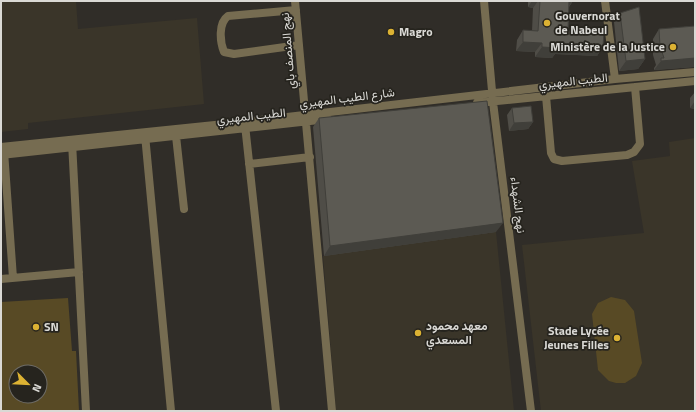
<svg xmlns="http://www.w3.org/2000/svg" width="696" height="412" viewBox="0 0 696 412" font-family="'Titillium Web',Vazirmatn,sans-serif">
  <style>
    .built { fill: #3a3529 }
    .green { fill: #584a25; fill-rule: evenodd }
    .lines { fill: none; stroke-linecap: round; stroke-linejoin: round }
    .minor { stroke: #766c51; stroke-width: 8 }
    .wall { fill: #4f4d47 }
    .shaded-wall { fill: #403f3a }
    .building { fill: #5c5a53; stroke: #403f3a }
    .poi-dot { fill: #dcb233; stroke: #26241e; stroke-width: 1.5 }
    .labels { text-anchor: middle; stroke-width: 3.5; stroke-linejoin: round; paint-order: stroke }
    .poi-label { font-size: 12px; font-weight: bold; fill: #dad9d5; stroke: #26241e; text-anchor: start }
    .street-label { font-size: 12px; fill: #dad9d5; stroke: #26241e }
  </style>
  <rect width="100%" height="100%" fill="#302d28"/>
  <!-- built -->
  <path class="built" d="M1,1H76L78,29L197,18L204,104L28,123V129L1,132Z
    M695,138V411H541L522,245L644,233L632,161L670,156L669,142Z
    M496,232L514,411H336L323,256Z"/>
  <!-- green -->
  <path class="green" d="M611,297L625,300L634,311L642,363L636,376L625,383H616L609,381L598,370L592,314L598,303Z
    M68,298L72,351H76L79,411H1V302ZM16,372H40V396H16Z"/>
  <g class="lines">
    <!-- minor -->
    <path class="minor" d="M295,1L332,411
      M484,1L493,102L531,411
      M605,1L615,79
      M296,10L228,16C218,23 220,42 224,52L234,54L299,45
      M546,96L551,153L554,159L562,161L627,155L634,152L640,144L635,87
      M477,103L695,81
      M245,125L276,411
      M145,135L171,411
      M176,136L184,209
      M72,142L86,411
      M1,147L244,122L615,79L695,72
      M4,151L13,278
      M1,155L328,119
      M249,164L310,157
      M1,279L79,272"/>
  </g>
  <!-- wall -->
  <path class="wall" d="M528,1H573L569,7L568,30L603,46L597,56L555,54L552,58L535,57V52L516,51L517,40L523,30L532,31L533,8L528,7Z
    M620,13L645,59L638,69L619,71L614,22Z
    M695,26V66L694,67L654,70V68L656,65L653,55V39L659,29Z
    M695,92V109L690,108V98Z
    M512,108L533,122L528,129L509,131L507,115Z
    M319,118L496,232L324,256L313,127Z"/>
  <!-- shaded-wall -->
  <path class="shaded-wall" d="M532,1H538L533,8L528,7Z
    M568,1H573L566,10Z
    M523,42L542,43L535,52L516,51Z
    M559,44L603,46L597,56L555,54L552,58L535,57L542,47Z
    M695,58V66L694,67L654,70L661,61Z
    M645,59L638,69L619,71L626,61Z
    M695,101V109L690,108Z
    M533,122L528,129L509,131L514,123Z
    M503,223L496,232L324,256L330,246Z"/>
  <!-- building -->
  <path class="building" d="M540,1H569L568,30L604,32L603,46L559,44V48L542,47V43L523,42V30L538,31Z
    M639,7L645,59L626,61L620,13Z
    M695,26V58L661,61V58H664L660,46L659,29Z
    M487,101L503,223L330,246L319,118Z
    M531,106L533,122L514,123L512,108Z"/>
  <!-- markers -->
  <g class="poi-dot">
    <circle cx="547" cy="23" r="4"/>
    <circle cx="391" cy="32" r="4"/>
    <circle cx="673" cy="47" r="4"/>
    <circle cx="36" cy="327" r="4"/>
    <circle cx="418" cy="333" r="4"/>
    <circle cx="617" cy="338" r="4"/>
  </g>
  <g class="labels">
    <!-- poi labels -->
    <g class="poi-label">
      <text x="555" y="20">Gouvernorat<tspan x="555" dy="14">de Nabeul</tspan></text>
      <text x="399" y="36">Magro</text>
      <text x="665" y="51" text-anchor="end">Ministère de la Justice</text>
      <text x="426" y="330">معهد محمود<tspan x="426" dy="14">المسعدي</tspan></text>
      <text x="44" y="331">SN</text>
      <text x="609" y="335" text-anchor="end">Stade Lycée<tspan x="609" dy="14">Jeunes Filles</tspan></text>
    </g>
    <!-- street labels -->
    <g class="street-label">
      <text transform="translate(288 51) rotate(-95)" y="4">نهج المنصف باي</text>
      <text transform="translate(573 81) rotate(-6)" y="4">الطيب المهيري</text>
      <text transform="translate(347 98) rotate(-7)" y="4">شارع الطيب المهيري</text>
      <text transform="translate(251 116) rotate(-6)" y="4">الطيب المهيري</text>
      <text transform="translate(518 205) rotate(83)" y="4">نهج الشهداء</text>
    </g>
  </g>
  <!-- border -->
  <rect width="696" height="412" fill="none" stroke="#dad9d5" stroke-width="4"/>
  <!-- north arrow -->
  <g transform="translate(28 384) rotate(114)"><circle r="19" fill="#26241e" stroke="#6e6c67"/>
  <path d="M0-3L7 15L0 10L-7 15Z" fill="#dcb233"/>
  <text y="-6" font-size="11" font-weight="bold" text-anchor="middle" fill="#dad9d5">N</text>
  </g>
</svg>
